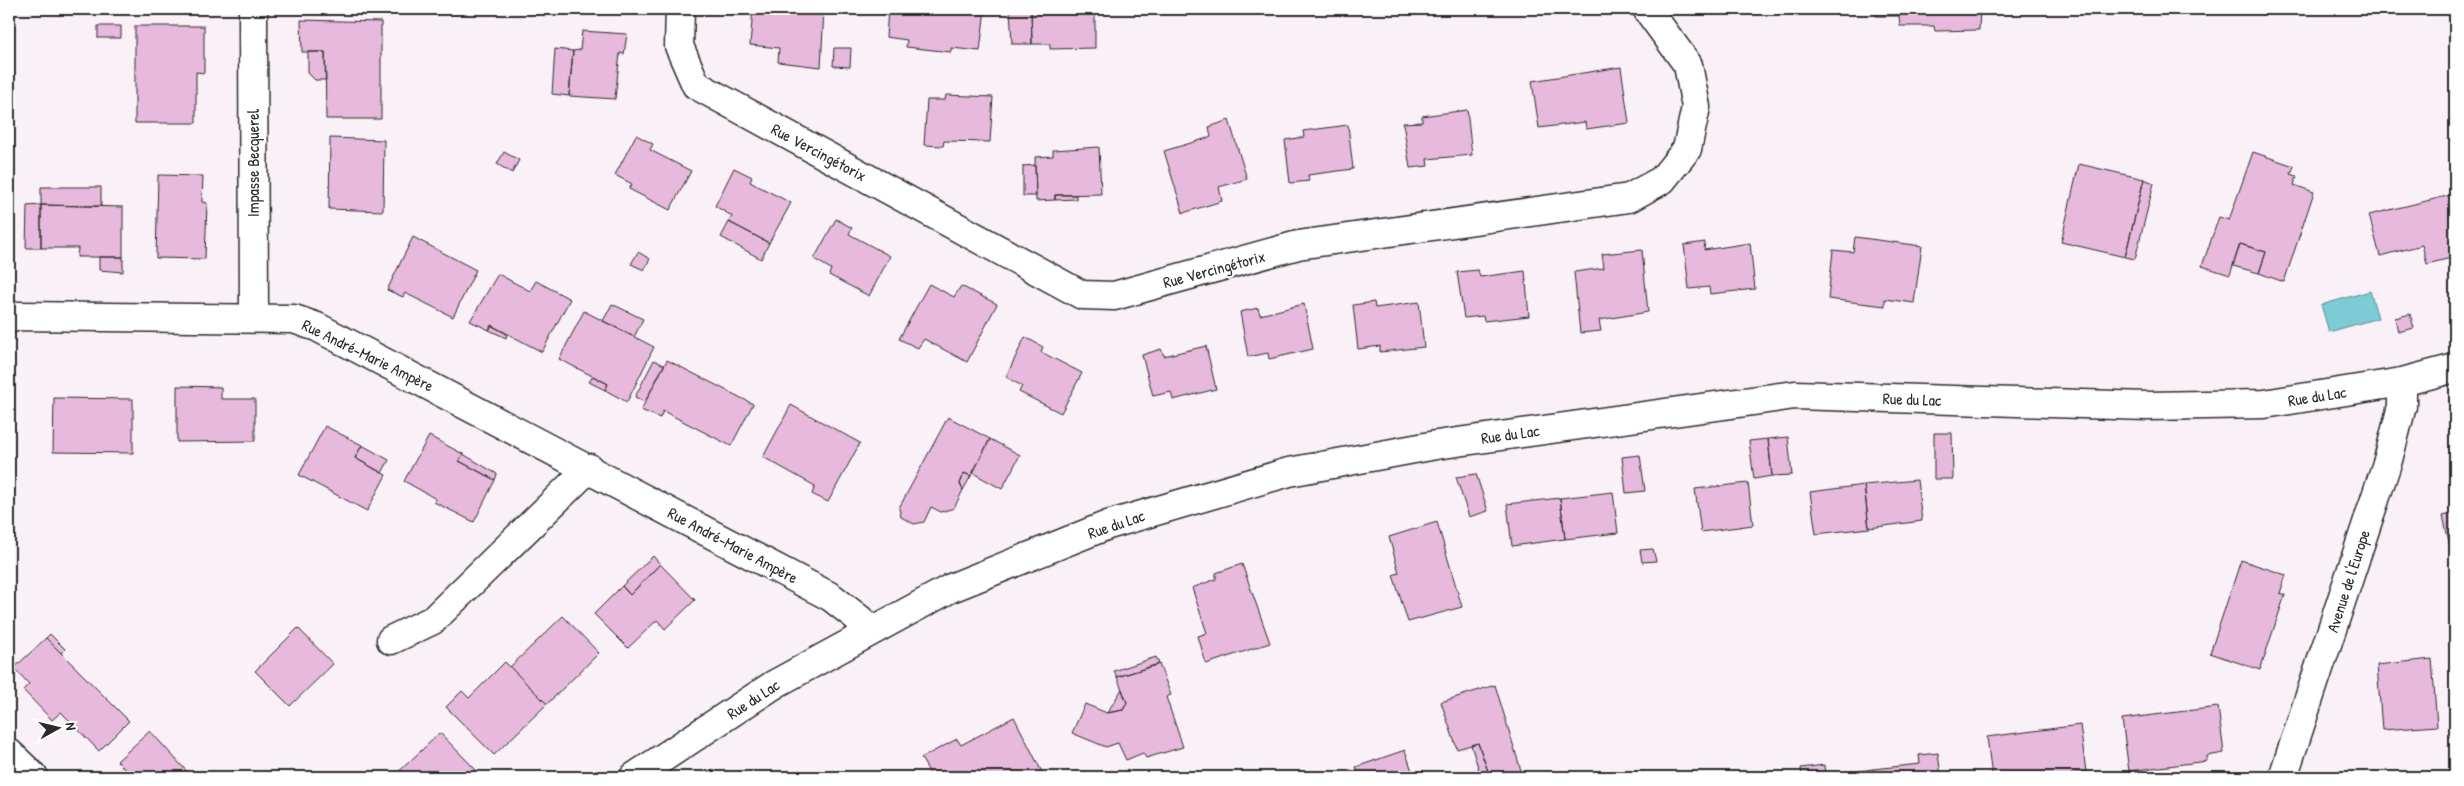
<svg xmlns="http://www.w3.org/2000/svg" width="2464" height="786" viewBox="0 0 2464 786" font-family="'Patrick Hand',sans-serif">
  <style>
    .water { fill: #7bcbd5; stroke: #5b8b91 }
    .building { fill: #e7b9dc; stroke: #2b2b2b }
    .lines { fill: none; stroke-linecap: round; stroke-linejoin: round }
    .street-casing { stroke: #2b2b2b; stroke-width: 31 }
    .street { stroke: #fff; stroke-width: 28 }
    .labels { text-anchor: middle; stroke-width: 4.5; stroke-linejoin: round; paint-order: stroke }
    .street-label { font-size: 16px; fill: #2b2b2b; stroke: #fff }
  </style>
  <rect width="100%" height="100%" fill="#faf1f8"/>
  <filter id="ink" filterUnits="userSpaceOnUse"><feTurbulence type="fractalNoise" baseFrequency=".02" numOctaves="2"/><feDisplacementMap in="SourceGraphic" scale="10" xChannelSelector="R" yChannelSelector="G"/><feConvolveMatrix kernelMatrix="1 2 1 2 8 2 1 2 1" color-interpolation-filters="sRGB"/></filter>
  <g filter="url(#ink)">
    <!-- water -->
    <path class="water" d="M2370,291L2378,318L2329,332L2321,305Z"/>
    <!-- building -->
    <path class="building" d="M753,9H824L821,67L778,62L779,48L750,45Z
      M888,9H985L980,51L951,48V52L906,47L907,40L886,37Z
      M1010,9H1031L1032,44H1012Z
      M1031,9H1095V48L1050,49V44H1032Z
      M1876,9H1980L1979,30L1935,31L1934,26H1900L1899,16H1876Z
      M301,20L381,22V119H326L325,52H302Z
      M98,26H121V38H98Z
      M135,26H204V73L196,72V123H135Z
      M582,31L627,34L624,54L620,53L615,99L569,96L573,51L580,50Z
      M834,48H851L850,67L833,66Z
      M555,49L573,51L569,96L552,94Z
      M308,52H325L326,80H315L308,73Z
      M1621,67L1629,123L1586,129L1585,122L1539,128L1532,81Z
      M946,95L993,97L990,142L944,141L943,146L924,145L927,100H945Z
      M1467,110L1472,155L1427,159L1428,166L1410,168L1403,123L1422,122V116Z
      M1229,120L1247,179L1219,187L1222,201L1183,213L1164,151L1211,137L1209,127Z
      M1348,125L1353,169L1308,175L1309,181L1290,183L1285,140L1304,137L1303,131Z
      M636,135L653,144L650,150L691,171L670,210L629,189L632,184L615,175Z
      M330,138L384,140L383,211L329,209Z
      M1099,147L1101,194L1055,195V200L1036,201L1035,157L1053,156V150Z
      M504,152L519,160L512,173L497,164Z
      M2253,152L2294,166L2291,174L2297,176L2294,185L2314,192L2284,282L2259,273L2266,252L2240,244L2230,275L2202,266L2219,217L2229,220Z
      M2079,164L2144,179L2125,257L2061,242Z
      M1035,165L1036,196H1023V166Z
      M734,168L752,177L750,182L791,203L769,243L729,222L732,216L715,206Z
      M158,175L203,176L202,202L207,203L205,259L156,258Z
      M2144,179L2154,183L2135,259L2125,257Z
      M41,187H101V206L41,205Z
      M2455,194V257L2427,264L2422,245L2380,256L2369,215Z
      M1055,195H1076V199L1055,200Z
      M41,205V248H26L27,206Z
      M41,205L123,207V257H77L78,248H41Z
      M836,219L852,228L849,234L890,256L869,296L829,275L831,269L814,259Z
      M729,222L769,243L761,259L721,237Z
      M413,237L476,270L453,317L405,293L403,297L387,290Z
      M1855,237L1922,246L1914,303L1885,299V306L1828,299L1833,250L1853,252Z
      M1705,242L1704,250L1750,243L1755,289L1710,294L1709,287L1689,289L1684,245Z
      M2240,244L2266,252L2259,273L2233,266Z
      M1642,250L1648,312L1599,320L1601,331L1580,333L1574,272L1604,268L1602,254Z
      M638,252L650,259L644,270L631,264Z
      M99,257H123V272L99,270Z
      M1478,270L1480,277L1525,271L1529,316L1484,321L1483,316L1464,318L1457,272Z
      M498,274L530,291L536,281L570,299L542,352L491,325L489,330L470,321Z
      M929,284L954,297L961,286L997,304L967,362L924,339L918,348L899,339Z
      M1374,302L1375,308L1419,302L1424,347L1380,352V346L1358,349L1353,305Z
      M612,304L643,319L634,337L603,321Z
      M1304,304L1313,349L1269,359L1268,353L1248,357L1240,312L1258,308L1260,315Z
      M584,311L654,347L627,402L605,390L608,384L559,359Z
      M2410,314L2414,328L2398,332L2395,318Z
      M492,326L507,334L506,338L489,330Z
      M1025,337L1043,347L1041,352L1082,373L1061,413L1019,392L1022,386L1006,377Z
      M1206,346L1216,389L1173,400L1171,392L1153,396L1142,355L1161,349L1164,356Z
      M654,360L664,365L645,402L635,397Z
      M667,360L753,404L731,446L663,411L660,418L641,410Z
      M593,376L608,384L605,390L589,382Z
      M177,386L221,387V399H255V441L177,442Z
      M54,398L133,399V453L53,452Z
      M791,405L860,443L828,502L812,494L815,486L763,457Z
      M948,417L990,439L971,476L964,473L960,484L963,490L954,508L941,512L931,507L924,522L914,524L901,517L899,508Z
      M325,426L362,445L355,458L386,475L367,511L299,475Z
      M1934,433H1952L1953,479H1934Z
      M429,436L463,454L459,461L495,480L474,522L434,502L436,499L404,481Z
      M1788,437L1792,475L1772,476L1768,439Z
      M990,439L1020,455L1002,489L973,473Z
      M1768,439L1772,476L1754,479L1749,441Z
      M362,445L389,460L382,473L355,458Z
      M463,454L497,474L495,480L459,461Z
      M1640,455L1645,491L1626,493L1622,457Z
      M964,473L971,476L963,490L960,484Z
      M1476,474L1488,511L1469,517L1456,477Z
      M1917,480L1922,521L1869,528L1864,485Z
      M1748,483L1753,525L1701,532L1695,489Z
      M1864,485L1869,528L1816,534L1810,492Z
      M1613,492L1618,533L1565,539L1560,498Z
      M1560,498L1565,539L1512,546L1507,504Z
      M2455,513V554L2452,555L2443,516Z
      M1437,522L1462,607L1408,622L1393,575L1399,573L1389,537Z
      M1653,549L1656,561L1642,562L1640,550Z
      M653,556L660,564L630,595L622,586Z
      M2241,560L2286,575L2280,593L2285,595L2260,670L2210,653Z
      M660,564L695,600L665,629L657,620L628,648L594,614L622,586L630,595Z
      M1242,564L1270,643L1206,664L1198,636L1207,633L1192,588L1216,579V573Z
      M563,616L599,653L547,704L510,667Z
      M298,628L333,664L290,706L255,671Z
      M50,634L65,649L61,653L46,638Z
      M46,638L129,721L99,751L61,712L52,720L23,690L29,684L14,668Z
      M1156,657L1159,664L1117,677L1114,671Z
      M2432,659L2437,726L2382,730L2377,665Z
      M505,662L547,704L494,755L446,707L462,691L469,698Z
      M1159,664L1171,695L1166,697L1183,747L1146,758L1143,753L1126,760L1118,743L1106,747L1072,733L1085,704L1107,713L1123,710L1127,703L1117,677Z
      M1495,685L1523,777H1490L1478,743L1457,749L1441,702Z
      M1122,689L1127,703L1123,710L1107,713Z
      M2218,707L2224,753L2207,756V761L2129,771L2122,719Z
      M1014,717L1044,776L932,777L921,758L957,739L961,745Z
      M2080,725L2086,772L2071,774L2070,777H1992L1987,737Z
      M150,731L192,777H132L117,761Z
      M440,733L476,770L469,777H393Z
      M1478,743L1490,777H1481L1471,745Z
      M1405,750L1414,777H1359L1356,767Z
      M1938,753L1941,777H1874L1873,769L1920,764L1919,755Z
      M1824,765L1825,776L1873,769L1874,777H1802L1801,768Z
      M1643,772L1644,777H1617V776Z"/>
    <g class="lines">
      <!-- street casing -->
      <g class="street-casing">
        <path id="street" d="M253,9L254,318
          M680,9L679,46L696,85L1082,295L1114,296L1298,245L1629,198L1662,180L1687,149L1696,107L1688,65L1647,9
          M9,319L18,316L294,319L317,327L831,597L872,629
          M391,640L433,620L589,468
          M9,753L34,777
          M634,777L775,684L951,588L1108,525L1289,472L1436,445L1795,395L2147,406L2264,404L2402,382L2455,368
          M2283,777L2388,460L2402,406V382"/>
      </g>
      <!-- street -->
      <use href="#street" class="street"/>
    </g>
  </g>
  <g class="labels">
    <!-- street labels -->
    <g class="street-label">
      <text transform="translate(819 152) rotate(28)" y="6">Rue Vercingétorix</text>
      <text transform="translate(253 163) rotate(-90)" y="6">Impasse Becquerel</text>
      <text transform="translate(1214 269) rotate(-15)" y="6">Rue Vercingétorix</text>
      <text transform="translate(368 355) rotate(26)" y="6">Rue André-Marie Ampère</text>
      <text transform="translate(2317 396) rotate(-9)" y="6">Rue du Lac</text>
      <text transform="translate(1912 399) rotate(2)" y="6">Rue du Lac</text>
      <text transform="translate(1510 434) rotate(-8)" y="6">Rue du Lac</text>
      <text transform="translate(1116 524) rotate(-19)" y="6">Rue du Lac</text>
      <text transform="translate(733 545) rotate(28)" y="6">Rue André-Marie Ampère</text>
      <text transform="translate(2348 581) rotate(-72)" y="6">Avenue de l'Europe</text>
      <text transform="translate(753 699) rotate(-33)" y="6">Rue du Lac</text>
    </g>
  </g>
  <!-- margin -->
  <rect width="2464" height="786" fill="none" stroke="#fff" stroke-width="30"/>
  <rect x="15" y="15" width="2434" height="756" fill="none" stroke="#2b2b2b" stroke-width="2" filter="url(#ink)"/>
  <!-- north arrow -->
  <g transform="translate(58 728) rotate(82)" stroke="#ffffff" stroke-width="4" paint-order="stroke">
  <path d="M0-4L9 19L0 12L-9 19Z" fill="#2b2b2b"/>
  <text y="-8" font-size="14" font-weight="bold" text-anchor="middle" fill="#2b2b2b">N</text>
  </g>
</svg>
